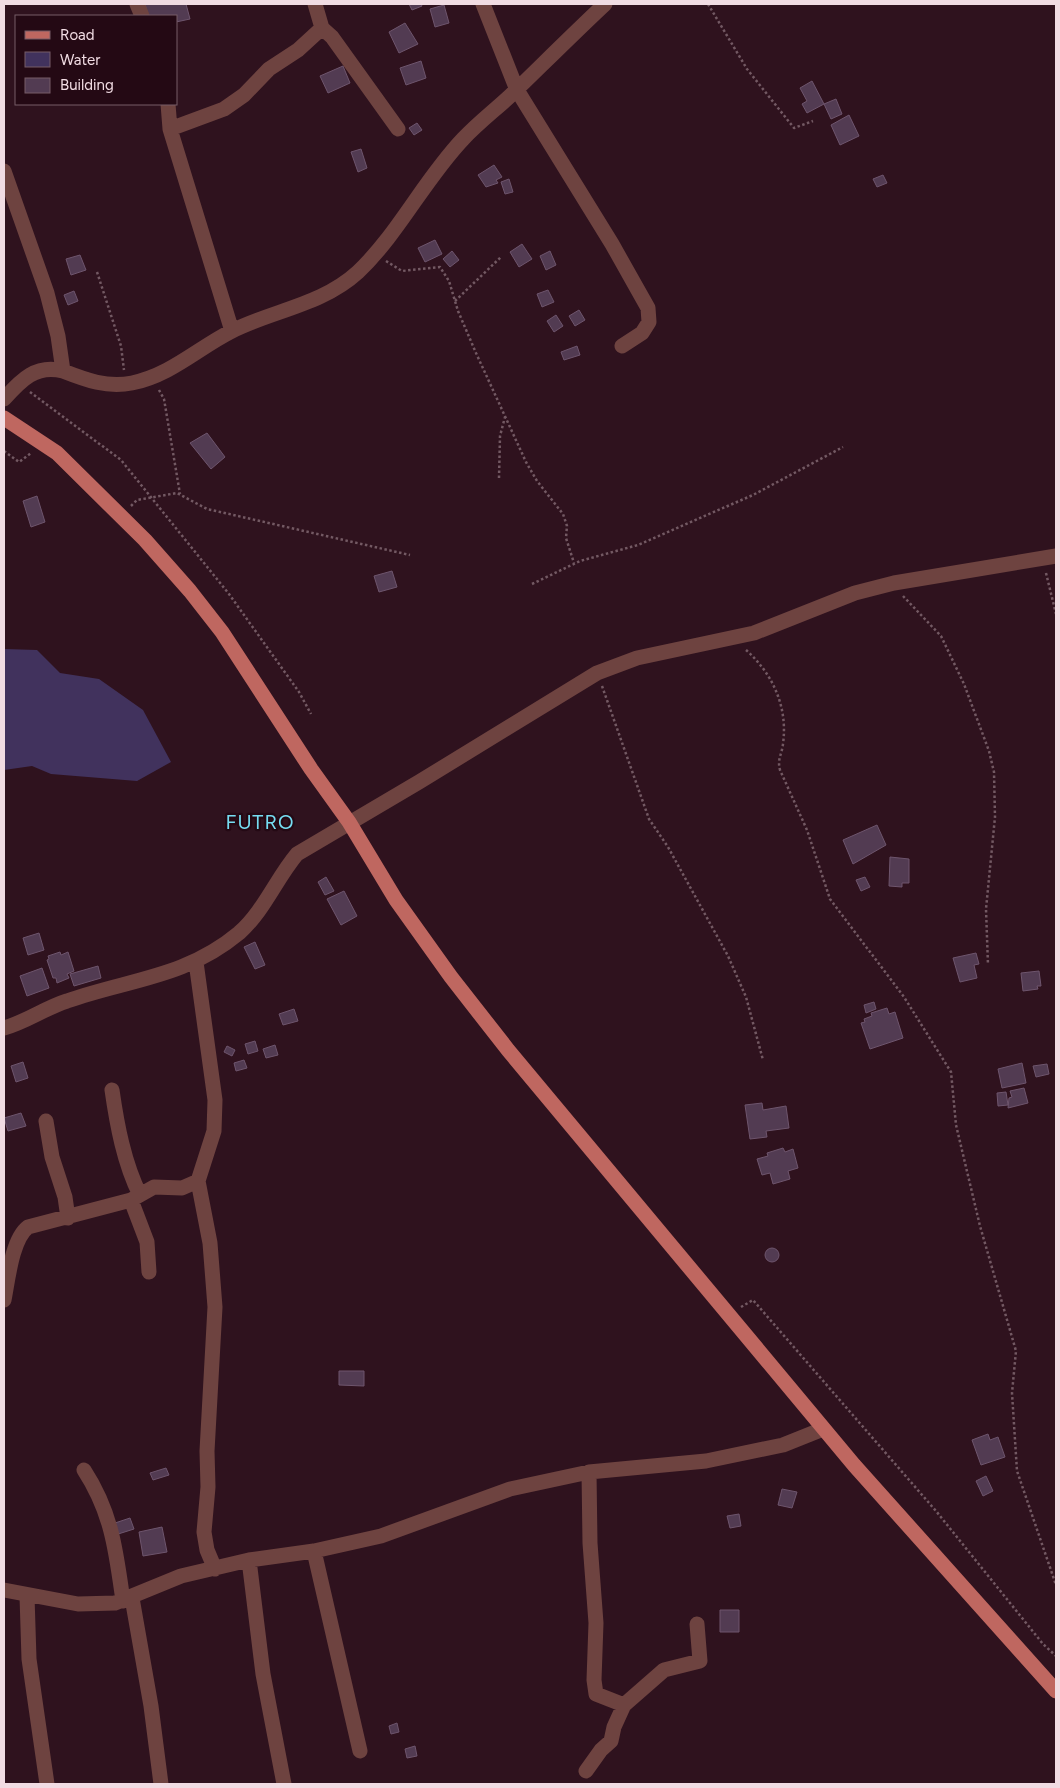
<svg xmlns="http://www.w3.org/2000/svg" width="1060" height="1788" viewBox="0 0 1060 1788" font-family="Figtree,sans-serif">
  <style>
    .water { fill: #41325d }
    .building { fill: #523b52; stroke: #6e556d }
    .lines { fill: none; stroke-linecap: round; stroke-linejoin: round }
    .path { stroke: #735963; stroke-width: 2.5; stroke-dasharray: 2.5 2.5; stroke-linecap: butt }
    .minor { stroke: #6e4340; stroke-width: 15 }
    .primary { stroke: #bf6760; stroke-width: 15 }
    .labels { text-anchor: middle; stroke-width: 4.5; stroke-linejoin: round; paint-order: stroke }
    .quarter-label { font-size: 20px; letter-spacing: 1px; fill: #76ddf2; stroke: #240914 }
  </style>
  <rect width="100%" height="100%" fill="#2f121e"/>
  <!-- water -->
  <path class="water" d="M4,649L37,650L60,673L99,679L143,710L171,762L137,781L51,774L32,766L4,770Z"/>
  <!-- building -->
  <path class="building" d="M145,4H186L190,19L176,22V16H148Z
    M409,4H421L422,6L412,10Z
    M444,5L449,23L435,27L430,9Z
    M405,23L418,44L399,53L389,32Z
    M421,61L426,78L406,85L400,68Z
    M343,66L350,83L328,93L320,76Z
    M812,81L824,104L807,113L802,104L807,101L800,88Z
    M836,99L842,114L831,119L824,104Z
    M849,115L859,136L840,145L831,125Z
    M417,123L422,130L414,135L409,128Z
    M361,149L367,168L358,172L351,152Z
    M494,165L502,177L496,180L498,183L486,187L478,175Z
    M883,175L887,183L877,187L873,179Z
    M509,179L513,192L505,194L501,182Z
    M435,240L442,254L425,262L418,248Z
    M522,244L532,259L519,267L510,252Z
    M452,251L459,260L450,267L443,259Z
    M550,251L556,265L546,270L540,256Z
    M80,255L86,270L71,275L66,259Z
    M548,290L554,302L542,307L537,294Z
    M74,291L78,301L68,305L64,295Z
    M579,310L585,320L575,326L569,316Z
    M556,315L563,326L554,332L547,321Z
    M577,346L580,355L564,360L561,352Z
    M207,433L225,457L211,469L190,443Z
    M37,496L45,522L31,527L23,501Z
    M392,571L397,587L379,592L374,576Z
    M877,825L886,845L853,864L843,840Z
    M890,857L909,859V883H902V887L889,886Z
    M326,877L334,891L325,895L318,882Z
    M865,877L870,887L861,891L856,880Z
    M344,891L357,916L341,925L327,899Z
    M39,933L44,950L28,955L23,938Z
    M255,942L265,965L255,969L244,947Z
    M60,952L61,955L68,952L74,971L67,974L69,978L57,983L56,978H53L47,960L49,959L48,956Z
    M976,953L979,964L974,965L977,978L960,982L953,958Z
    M98,966L101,978L74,986L70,974Z
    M42,968L49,988L27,996L20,976Z
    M1039,971L1041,986H1037L1038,989L1023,991L1021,973Z
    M874,1002L876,1009L866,1013L864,1005Z
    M887,1008L889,1014L895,1012L903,1038L870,1049L861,1023L865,1022L864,1019L872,1016L871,1013Z
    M294,1009L298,1021L283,1025L279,1014Z
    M255,1041L258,1051L248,1054L245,1044Z
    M275,1045L278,1055L266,1058L263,1049Z
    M227,1046L235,1050L232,1056L224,1052Z
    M244,1060L247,1068L236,1071L234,1063Z
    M23,1062L28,1078L16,1082L11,1066Z
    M1022,1063L1026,1083L1002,1088L998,1069Z
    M1047,1064L1049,1074L1036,1077L1033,1066Z
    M1024,1088L1028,1103L1008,1108L1009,1098L1012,1097L1010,1091Z
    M1006,1092L1008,1105L998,1106L997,1093Z
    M762,1103L763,1110L786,1106L789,1128L766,1131L767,1137L750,1139L745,1105Z
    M21,1113L26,1126L8,1131L4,1118Z
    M783,1148L785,1152L793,1149L798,1168L788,1171L790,1179L773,1184L770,1173L762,1175L757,1159L768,1156L767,1153Z
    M765 1255a7 7 0 1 1 14 0a7 7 0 1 1-14 0Z
    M339,1371H364V1386L339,1385Z
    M988,1434L990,1440L998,1437L1005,1457L981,1465L972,1440Z
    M166,1468L169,1475L153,1480L150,1473Z
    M986,1476L993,1491L983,1496L976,1481Z
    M782,1489L797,1492L792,1508L778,1505Z
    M739,1514L741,1526L730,1528L727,1516Z
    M130,1518L134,1529L115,1535L112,1524Z
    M162,1527L167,1552L143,1556L139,1532Z
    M720,1610H739V1632H720Z
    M397,1723L399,1732L391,1734L389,1726Z
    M415,1746L417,1756L407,1758L405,1749Z"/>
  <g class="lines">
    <!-- path -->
    <path class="path" d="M708,4L747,69L794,128L813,121
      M386,261L402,271L440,267L449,281L458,311L476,353L526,462L537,481L563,514L567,526L566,538L574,563
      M97,272L121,346L124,370
      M455,301L501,257
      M159,390L164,399L180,494
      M30,392L121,460L229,594L299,692L311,714
      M4,451L19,462L31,453
      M499,478L500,436L505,417
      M131,506L137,500L177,493L207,509L410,555
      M1046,573L1056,614
      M532,584L580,561L638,545L753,495L843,447
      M903,596L941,636L964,684L989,751L994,772L995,817L986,909L988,965
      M746,650C773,674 788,707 783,744C782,754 777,759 780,770L807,830L830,899L904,997L951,1072L956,1125L980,1226L1016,1351L1012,1393L1017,1471L1056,1585
      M602,686L649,819L668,847L728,956L746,997L763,1060
      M741,1307L753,1300L936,1511L1043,1644L1056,1656"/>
    <!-- minor -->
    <path class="minor" d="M137,4L142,16
      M483,4L517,90L612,244L648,308L649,322L642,333L622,346
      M322,28L332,37L398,129
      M168,104L170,129L224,109L244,95L269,69L298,50L322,28L315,4
      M170,129L232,331
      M4,171L47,293L58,336L63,371C36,364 21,380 4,399
      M63,371C86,380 107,388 132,383C171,375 198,348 232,331C274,310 322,305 358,272C399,233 424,180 463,139C478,123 495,110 510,96C542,65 573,34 605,4
      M196,962L215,1100L214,1131L198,1181L210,1243L215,1307L207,1451L208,1487L204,1532L207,1550L215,1569
      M4,1028C26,1022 45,1008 67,1001C129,979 185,978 239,933C264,911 276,879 297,854L419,782L597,673L637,658L754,633L855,593L894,583L1056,556
      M112,1090C117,1125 124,1163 140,1195
      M46,1121L52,1157L65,1197L68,1218
      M131,1200L147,1242L149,1272
      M4,1300C8,1280 12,1239 28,1227L131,1200L154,1187L182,1188L198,1181
      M84,1470C112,1513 116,1551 123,1601
      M589,1472L590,1543L596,1623L594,1680L596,1694L624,1705
      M314,1551L360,1751
      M249,1560L263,1674L284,1784
      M4,1590L78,1604L115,1603L181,1576L249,1560L314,1551L381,1536L510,1489L589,1472L706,1461L783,1445L823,1429
      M27,1596L29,1659L47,1784
      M132,1598L151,1706L161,1784
      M586,1771L601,1750L611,1741L614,1727L624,1705L664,1670L700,1661L697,1624"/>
    <!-- primary -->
    <path class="primary" d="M4,418L57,453L145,540L190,591L222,632L311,769L349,822L396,900L451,977L508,1050L854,1465L1056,1691"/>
  </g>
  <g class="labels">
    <!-- quarter labels -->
    <g class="quarter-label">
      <text x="260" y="829">FUTRO</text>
    </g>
  </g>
  <!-- border -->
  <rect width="1060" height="1788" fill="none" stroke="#f1dce3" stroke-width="10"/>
  <!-- legend -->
  <rect x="15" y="15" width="162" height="90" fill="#240914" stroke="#765d67"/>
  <rect x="25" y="31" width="25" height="8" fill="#bf6760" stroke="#765d67"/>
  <text x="60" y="40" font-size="15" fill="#f1dce3">Road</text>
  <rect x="25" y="52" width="25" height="15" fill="#41325d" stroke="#765d67"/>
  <text x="60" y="65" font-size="15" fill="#f1dce3">Water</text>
  <rect x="25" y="78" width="25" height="15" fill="#523b52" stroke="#765d67"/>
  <text x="60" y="90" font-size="15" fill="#f1dce3">Building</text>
</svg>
